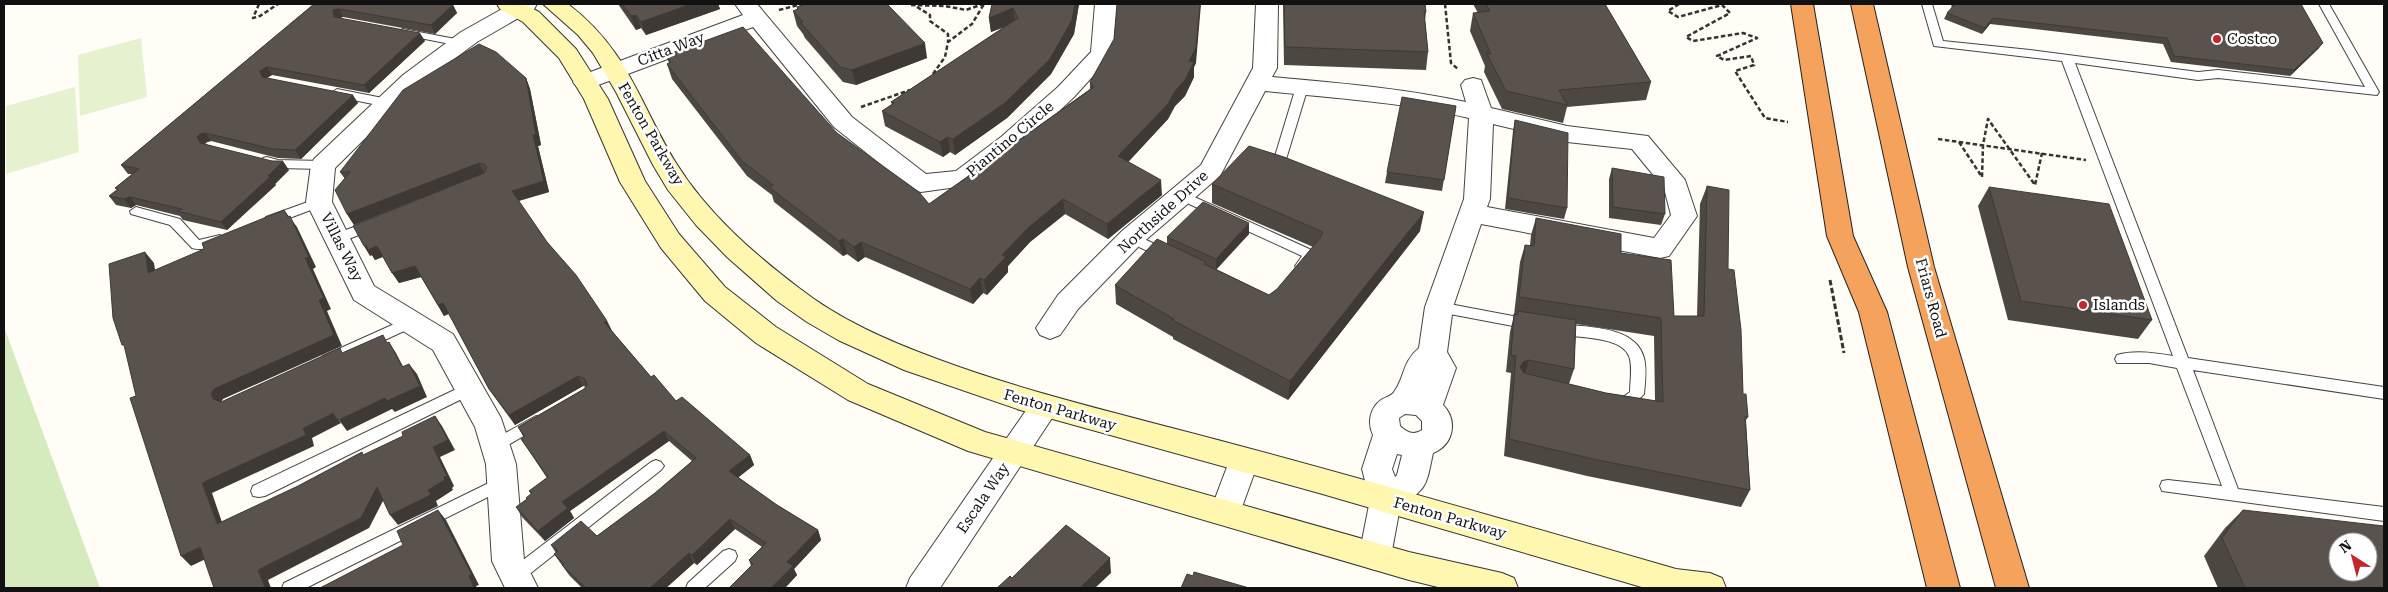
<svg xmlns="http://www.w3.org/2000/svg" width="2388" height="592" viewBox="0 0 2388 592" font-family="'Roboto Serif',serif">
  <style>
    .green { fill: #d5ebbd }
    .pitch { fill: #e6f2cf }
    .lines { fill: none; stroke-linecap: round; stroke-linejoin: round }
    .lane-casing { stroke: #444; stroke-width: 2 }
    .street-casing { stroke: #444; stroke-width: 2 }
    .secondary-casing { stroke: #333; stroke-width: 2 }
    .highway-casing { stroke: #222; stroke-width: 2 }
    .path-far1 { stroke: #333; stroke-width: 2.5; stroke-dasharray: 4.5 2.5; stroke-linecap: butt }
    .path { stroke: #333; stroke-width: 3; stroke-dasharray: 5.5 2.5; stroke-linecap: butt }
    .lane { fill: #fff; fill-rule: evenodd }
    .street { fill: #fff; fill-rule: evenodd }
    .secondary { fill: #fff6b0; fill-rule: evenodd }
    .highway { fill: #f5a25d; fill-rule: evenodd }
    .wall { fill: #4d4742; fill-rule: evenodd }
    .shaded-wall { fill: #3f3936 }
    .building { fill: #5a524d; stroke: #3f3936; fill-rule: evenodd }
    .poi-dot { fill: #c4262e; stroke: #fff; stroke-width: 2 }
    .labels { text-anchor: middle; stroke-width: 5; stroke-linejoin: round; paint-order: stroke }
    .poi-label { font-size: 15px; fill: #111; stroke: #fff; text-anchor: start }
    .street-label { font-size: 15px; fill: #111; stroke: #fff }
  </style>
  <rect width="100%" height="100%" fill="#fffdf5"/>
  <!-- green -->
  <path class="green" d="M4,327L100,588H4Z"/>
  <!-- pitch -->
  <path class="pitch" d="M141,38L147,97L80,116L78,55Z
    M75,87L79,152L6,174V106Z"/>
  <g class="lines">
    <!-- lane casing -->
    <g class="lane-casing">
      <path id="lane" d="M1922,4H1932L1943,41L2030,50L2198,72L2218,70L2365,87L2319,4H2329L2379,92L2377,95L2218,78L2198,80L2075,63L2188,358L2384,387V399L2193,370L2238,489L2384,507V521L2162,491L2160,486L2162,481L2168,480L2222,486L2177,368L2149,363H2117L2115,359L2117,355C2135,350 2155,353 2173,356L2062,61L1934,46Z
        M403,29L461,40L467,43L461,46L399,34L397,32Z
        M1302,83L1308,87L1284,166L1282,169H1274L1272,166L1296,87Z
        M337,89L388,99L394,103L388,107L333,96L331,93Z
        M267,157L278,160L323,161L329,165L323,169L278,168L263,164L261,161L263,158Z
        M1181,191L1316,252L1318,255L1307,269H1297L1295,266L1302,256L1176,198L1175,195Z
        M319,198L324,199L325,202L324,205L271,225L264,220L266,217Z
        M136,207L180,219L199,240L220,235L227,240C221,247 201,251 192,248L170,225L131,214L130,211Z
        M372,220L379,225L377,228L338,243L331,238L333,235Z
        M1131,233L1172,252L1174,255L1167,260L1126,241L1124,238L1126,235Z
        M1439,302L1529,319L1534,320L1536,324L1534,328L1529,329L1434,311L1432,307L1434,303Z
        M412,316L417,317L419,321L417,325L333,364H323L321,360L323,356Z
        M1558,324C1584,327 1636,325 1644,358C1647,370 1645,382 1644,394L1631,407L1626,409L1612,407L1610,403L1612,399L1623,397L1630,392C1630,381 1633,367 1629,356C1620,334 1572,339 1553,333L1551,329L1553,325Z
        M469,383L474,385L476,389L474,393L265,496L259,497L253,496L251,491L253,486Z
        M536,416L541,418L543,422L541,426L501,449L496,451L491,449L488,445L491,441Z
        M656,460L661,462L664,466L661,470L522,580L516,582L510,580L508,575L510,570L651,462Z
        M503,476L508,477L511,482L508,487L306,588H282L284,583Z
        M729,549L735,551L737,556L735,561L705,588H686L688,583L723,551Z"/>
    </g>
    <!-- street casing -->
    <g class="street-casing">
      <path id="street" d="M511,4H537L534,9L477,42L419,85L335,168L332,202L374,286L453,334L501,418L516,464L524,560L538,588H505L492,561L486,464L475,427L433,350L354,300L306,202L311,165L314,159L403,75L461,32Z
        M735,4H757L852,117L926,174L956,171L1001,137L1058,87L1091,52L1095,4H1117L1113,54L1074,97L1019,149L971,185L921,192L912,189L834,127L753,27L593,87L585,89L577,87L573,82L577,77L743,15Z
        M1256,4H1278L1277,68L1272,77C1337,83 1402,88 1466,102L1461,85L1465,80L1473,78L1481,80L1491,108L1567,126L1648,136L1685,180L1697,216L1669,256L1660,258L1481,224L1453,307L1447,352L1456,368L1443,405C1458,420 1454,445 1433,453C1426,486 1428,487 1400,507L1391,556L1386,566L1375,570L1364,566L1359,556L1370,500L1362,469L1373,435C1367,423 1370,408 1381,400C1385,397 1392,396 1394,392C1405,377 1402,362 1419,348L1425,307L1464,199L1469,118C1402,102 1333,98 1265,91L1220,176L1140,245L1078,309L1060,335L1050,339L1040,335L1036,328L1058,295L1122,231L1201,165L1253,68ZM1493,124L1567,142L1632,149L1664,188L1671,215L1654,238L1487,207L1490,199ZM1405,414L1416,415L1422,421V430C1413,436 1407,432 1400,426L1399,418ZM1397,454L1402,455L1397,475L1395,477L1392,469Z
        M1044,395L1054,399L1059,407L1054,415L940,588H906L910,578L1034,399Z
        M1244,448L1255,451L1259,460L1237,521L1226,525L1215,521L1210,512L1233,451Z"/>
    </g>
    <!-- secondary casing -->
    <g class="secondary-casing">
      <path id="secondary" d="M497,4H524L539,12L576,49L608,99L645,181L679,234L725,287L776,327L868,384L985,432L1409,552L1502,573L1514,578L1518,588H1442L1409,580L968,451L848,400L756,343L705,301L661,248L620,182L584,99L559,58L523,22L500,9Z
        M543,4H568C629,51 638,101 676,163C707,213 753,253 799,288C840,320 888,341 937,359C1031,394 1129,416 1225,442C1376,482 1526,526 1676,569L1710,573L1722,578L1726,588H1645L1319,493L1020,410L904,370L838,340L807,322L777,301L727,257L696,225L668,190L653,165L616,92L593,53L578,35Z"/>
    </g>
    <!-- highway casing -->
    <g class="highway-casing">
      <path id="highway" d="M1791,4H1813L1853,236L1887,312L1960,588H1927L1859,312L1827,236Z
        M1851,4H1873L1934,267L2029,588H1996L1908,267Z"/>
    </g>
    <!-- path-far1 -->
    <path class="path-far1" d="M259,4L253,18L260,16L278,4
      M1445,4L1451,63L1459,70
      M1679,4L1668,11L1678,17L1722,5L1730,13L1686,37L1693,41L1743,33L1757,38L1717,56L1724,60L1751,56L1754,65L1735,71L1765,118L1788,122
      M911,5L945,6L966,10L983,4
      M917,7L930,15V21L948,34V42
      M779,10L802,4
      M933,74L945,57L948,42L972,24L984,4
      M861,107L910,90
      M1938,139L2086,160
      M1959,142L1982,177L1983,145L1988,119L2035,185L2042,153"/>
    <!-- path -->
    <path class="path" d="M1830,280L1844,353"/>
    <!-- lane -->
    <use href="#lane" class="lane"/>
    <!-- street -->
    <use href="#street" class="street"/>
    <!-- secondary -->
    <use href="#secondary" class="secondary"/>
    <!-- highway -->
    <use href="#highway" class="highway"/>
  </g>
  <!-- wall -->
  <path class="wall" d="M314,4L453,5L457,13L435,34L343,17L339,18L425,41L369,93L272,75L267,78L358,103L301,159L278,158L211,141L207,142L205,144L289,170L275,184L276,185L227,230L183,220L180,216L136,205L131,208L116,205L109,196L117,190L115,188L132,174H128L121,165Z
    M618,4H718L720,9L646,35L641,28L636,30Z
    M992,4H1079L1074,34L1051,74L1007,118L955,155L950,152L943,157L885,126L882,111L892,105L891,102L1004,27L991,32L989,18Z
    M1283,4H1425L1426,12L1425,20L1428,52L1426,70L1284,65Z
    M1473,4H1605L1651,82L1646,100L1567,107L1563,123L1502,109L1484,72L1485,66L1470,31L1473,13H1478Z
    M1951,4H2301L2319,48L2290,76L2171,62L2163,44L1990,24L1982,34L1944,19L1947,13L1952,8Z
    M797,7L927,58L856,85L843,82L805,38L803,34L797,26L793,11L797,10Z
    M666,55L837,133L929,204L1090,89V82L1196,63L1194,67V77L1185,96L1175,106L1168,119L1128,162L1162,195L1108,239L1065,214L1030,242L1008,266V272L987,295L983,293L973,304L865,257L858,262L847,254L843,256L774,202L772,195L747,176L672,79L667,64L669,63Z
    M526,78L530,89L541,145L538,146L549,192L519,201L547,242L607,321L612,331L651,377L676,401L750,455L754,465L738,477L777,505L818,530L821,540L794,569L797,575L785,588H729L751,566L749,560L762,547L735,529L697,565L694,563L666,588H582L569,575L554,554L556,553L551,545L597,536L655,493L692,461L669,441L570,511L574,518L545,541L522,517L516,507L527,500L531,494L529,491L547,478L521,439L524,438L518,427L584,389L586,387L583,386L515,425L496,399L489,389L449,314L444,316L421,277L399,283L383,257L375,260L372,255L370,256L475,177L354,225L347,214L345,179L340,172Z
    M1456,106L1442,191L1385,183L1387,172Z
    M1515,120L1567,208L1564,219L1505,209L1513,131Z
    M1612,168L1665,214L1661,225L1609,218V179Z
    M1212,184L1420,231L1288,400L1173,339V337L1116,304L1115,285L1167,244V237L1249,234L1216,269L1269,295L1277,289L1313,247L1212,203Z
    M1707,186L1728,269L1743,394L1748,417L1746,420L1750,490L1741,507L1587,476L1504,456L1511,373L1506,372L1510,332L1514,315L1520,262L1525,245H1530L1531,235L1536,218L1621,253L1674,316H1697L1700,204ZM1576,324L1654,336L1655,401L1606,393L1569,384L1574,369Z
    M1989,187L2152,320L2138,339L2008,320L1978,206Z
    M2243,510L2384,588H2218L2204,556L2225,528Z"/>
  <!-- shaded-wall -->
  <path class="shaded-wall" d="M691,4H718L720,9L646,35L641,22Z
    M1075,4H1079L1074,34L1051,74L1007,118L955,155L953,139Z
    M1200,4H1201L1196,63L1194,67V77L1185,96L1175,106L1168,119L1119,172L1118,156L1175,91L1189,61Z
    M453,5L457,13L435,34L431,25Z
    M1013,8L1015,23L991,32L989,18Z
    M339,9L343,17L338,19L334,17L333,10Z
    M636,15L641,28L636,30L631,16Z
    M1993,18L1990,24L1982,34L1985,28Z
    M420,33L425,41L369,93L364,85Z
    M925,43L927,58L856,85L852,70Z
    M2323,43L2319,48L2290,76L2294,70Z
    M267,67L272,75L265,79L262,77L260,71Z
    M526,78L530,89L541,145L538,146L549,192L517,201L512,191L533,135Z
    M353,95L358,103L301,159L295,150Z
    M205,133L211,141L207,142L203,146L200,143L197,137L200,134Z
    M948,137L950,152L943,157L940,142Z
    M283,161L289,170L275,184L276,185L227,230L221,222Z
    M479,163L484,173L354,225L347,214Z
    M1161,180L1162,195L1108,239L1107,224Z
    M130,197L136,205L131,208L124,199Z
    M1063,199L1065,214L1030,242L1008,266V272L987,295L984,280L1002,255L1029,227Z
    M284,210L297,227L316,267L313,269L331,309L327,311L342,346L223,399L220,404L213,399L211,394L214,389L319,300L305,258Z
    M1424,212L1420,231L1288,400L1290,381Z
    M1249,223V234L1216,270V259Z
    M843,239L847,254L843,256L839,241Z
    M861,242L865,257L858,262L854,247Z
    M366,245L377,246L384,256L375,260L372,255L370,256L364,246Z
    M145,252L154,263L157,283L148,273Z
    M415,266L421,277L399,283L392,273Z
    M980,278L983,293L973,304L970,289Z
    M443,303L449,313L444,316L438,305Z
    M607,321L612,331L604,322Z
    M389,342L396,353L409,378L402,367Z
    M1529,360L1524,377L1520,367L1523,362Z
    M409,364L417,374L427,397L395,412L392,409L347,431L339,420Z
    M578,376L583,386L515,425L509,415Z
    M333,413L341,423L312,438L314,446L212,493L226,534L217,524L202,483L303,428Z
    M435,416L442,426L455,450L440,457L454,486L452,488L453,490L436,501L438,506L398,525L390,515L428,490L444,477L433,447Z
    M664,431L669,441L570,511L574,518L545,541L538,531L562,502Z
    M750,455L754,465L734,481L729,471Z
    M377,487L385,497L369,528L268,580L271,588H265L258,570Z
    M438,510L446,520L479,585L476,586L477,588H474Z
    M730,519L735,529L697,565L692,555Z
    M818,530L821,540L794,569L797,575L785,588H771L787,562Z
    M200,547L210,557L191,566L181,556Z
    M689,553L694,563L666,588H650Z
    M1110,558L1111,573L1095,588H1080Z"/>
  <!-- building -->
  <path class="building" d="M314,4H448L453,5L431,25L339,9L333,10L334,17L420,33L364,85L267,67L260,71L262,77L353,95L295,150L273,149L205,133L200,134L197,137L200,143L272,161H283L268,176L270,177L221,222L177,211L182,209L130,197L124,199L109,196L118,189L115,188L139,169L121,165Z
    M622,4H691L641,22L636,15L631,16Z
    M806,4H887L925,43L852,70L840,67L801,23L803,22L793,11L798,9L797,7Z
    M992,4H1075L1072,20L1050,59L1005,103L953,139L948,137L940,142L882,111L894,103L891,102L1018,18L1013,8L989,18Z
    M1117,4H1200L1196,48L1189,61L1194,62L1185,80L1175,91L1168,104L1118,156L1161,180L1107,224L1063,199L1029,227L1002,255L1006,257L984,280L980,278L970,289L861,242L854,247L843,239L839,241L769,187L773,185L742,161L667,64L671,62L666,55L743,27L837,133L919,192L929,204L1094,87L1090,82L1114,39Z
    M1284,4H1425L1426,12H1424L1428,52L1285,47Z
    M1486,4H1605L1651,82L1559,90L1567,105L1506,91L1487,54H1491L1473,13L1490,11Z
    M1955,4H2301L2323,43L2294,70L2174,56L2167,38L1993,18L1985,28L1947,13Z
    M479,44L496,52L526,78L536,135H533L544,181L512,191L547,242L576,275L607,321L604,322L651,377L654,375L676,401L682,397L750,455L729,471L777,505L818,530L787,562L793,566L771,588H729L753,564L749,560L766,543L730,519L692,555L689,553L650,588H586L562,565L564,564L554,554L558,551L551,545L581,521L597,536L655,493L696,458L664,431L562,502L568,508L538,531L516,507L527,499L526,498L532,493L529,491L548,477L521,439L525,437L518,427L584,389L587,385L585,379L578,376L509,415L489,389L443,303L438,305L415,266L392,273L377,246L368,250L366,245L364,246L353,226L484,173L487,167L484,164L479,163L347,214L335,190L350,172H340L403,90Z
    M1402,97L1456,106L1444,180L1387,172Z
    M1515,120L1568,133L1567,208L1508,198Z
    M1249,146L1284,157L1424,212L1290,381L1172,320L1174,319L1115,285L1157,239L1206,262L1204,264L1269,295L1277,289L1321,237L1323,232L1212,184Z
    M1612,168L1664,177L1665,214L1613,207Z
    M1707,186L1729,190L1728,269L1734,270L1741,330L1743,394H1746L1748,417H1745L1750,490L1593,459L1509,439L1516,356L1511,355L1514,314L1517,315L1518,311L1576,320L1574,369L1529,360L1523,362L1520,367L1524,373L1606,393L1663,402L1661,318L1519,297L1525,245L1534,246L1536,218L1621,234V253L1671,260L1674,316H1704Z
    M1989,187L2109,204L2152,320L2021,301Z
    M1203,202L1249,223L1216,259L1167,237Z
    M284,210L288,217L290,216L309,257L305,258L324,298L319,300L334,335L214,389L211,394L213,399L221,402L340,348L342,353L383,335L387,343L389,342L402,367L409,364L420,386L387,401L385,398L339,420L333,413L303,428L306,435L202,483L217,524L298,486L362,452L363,455L403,436L402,432L435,416L448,440L433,447L447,476L444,477L445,480L428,490L431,495L390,515L377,487L361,518L258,570L265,588H214L200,547L181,556L130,398L136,396L124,345H122L113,318L109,264L145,252L148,273L204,249L202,243Z
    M438,510L472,575L469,576L474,588H320L403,545L397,531Z
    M2243,510L2384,526V588H2245L2222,538ZM2338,542H2368V572H2338Z
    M1066,525L1110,558L1080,588H997L1010,576L1012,578Z
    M1194,572L1249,588H1181L1187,574L1193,576Z"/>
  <!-- markers -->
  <g class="poi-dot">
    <circle cx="2217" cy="39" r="5"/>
    <circle cx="2083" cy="305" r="5"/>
  </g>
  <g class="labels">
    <!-- poi labels -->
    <g class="poi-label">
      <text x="2227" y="44">Costco</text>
      <text x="2093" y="310">Islands</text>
    </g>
    <!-- street labels -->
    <g class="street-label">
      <text transform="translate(671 49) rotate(-21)" y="5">Citta Way</text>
      <text transform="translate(651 134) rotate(60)" y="5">Fenton Parkway</text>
      <text transform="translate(1010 139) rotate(-40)" y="5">Piantino Circle</text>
      <text transform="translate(1163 212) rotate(-42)" y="5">Northside Drive</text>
      <text transform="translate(342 247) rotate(63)" y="5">Villas Way</text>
      <text transform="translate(1931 298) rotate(75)" y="5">Friars Road</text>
      <text transform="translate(1060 410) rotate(16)" y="5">Fenton Parkway</text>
      <text transform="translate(983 498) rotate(-56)" y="5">Escala Way</text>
      <text transform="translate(1450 518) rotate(16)" y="5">Fenton Parkway</text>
    </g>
  </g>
  <!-- border -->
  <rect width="2388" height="592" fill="none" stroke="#111111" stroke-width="10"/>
  <!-- north arrow -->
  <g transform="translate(2353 557) rotate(324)"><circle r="24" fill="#ffffff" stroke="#a0a0a0"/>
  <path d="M0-4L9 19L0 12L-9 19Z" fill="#c4262e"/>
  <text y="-8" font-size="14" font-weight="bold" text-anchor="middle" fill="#111111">N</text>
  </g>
</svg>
